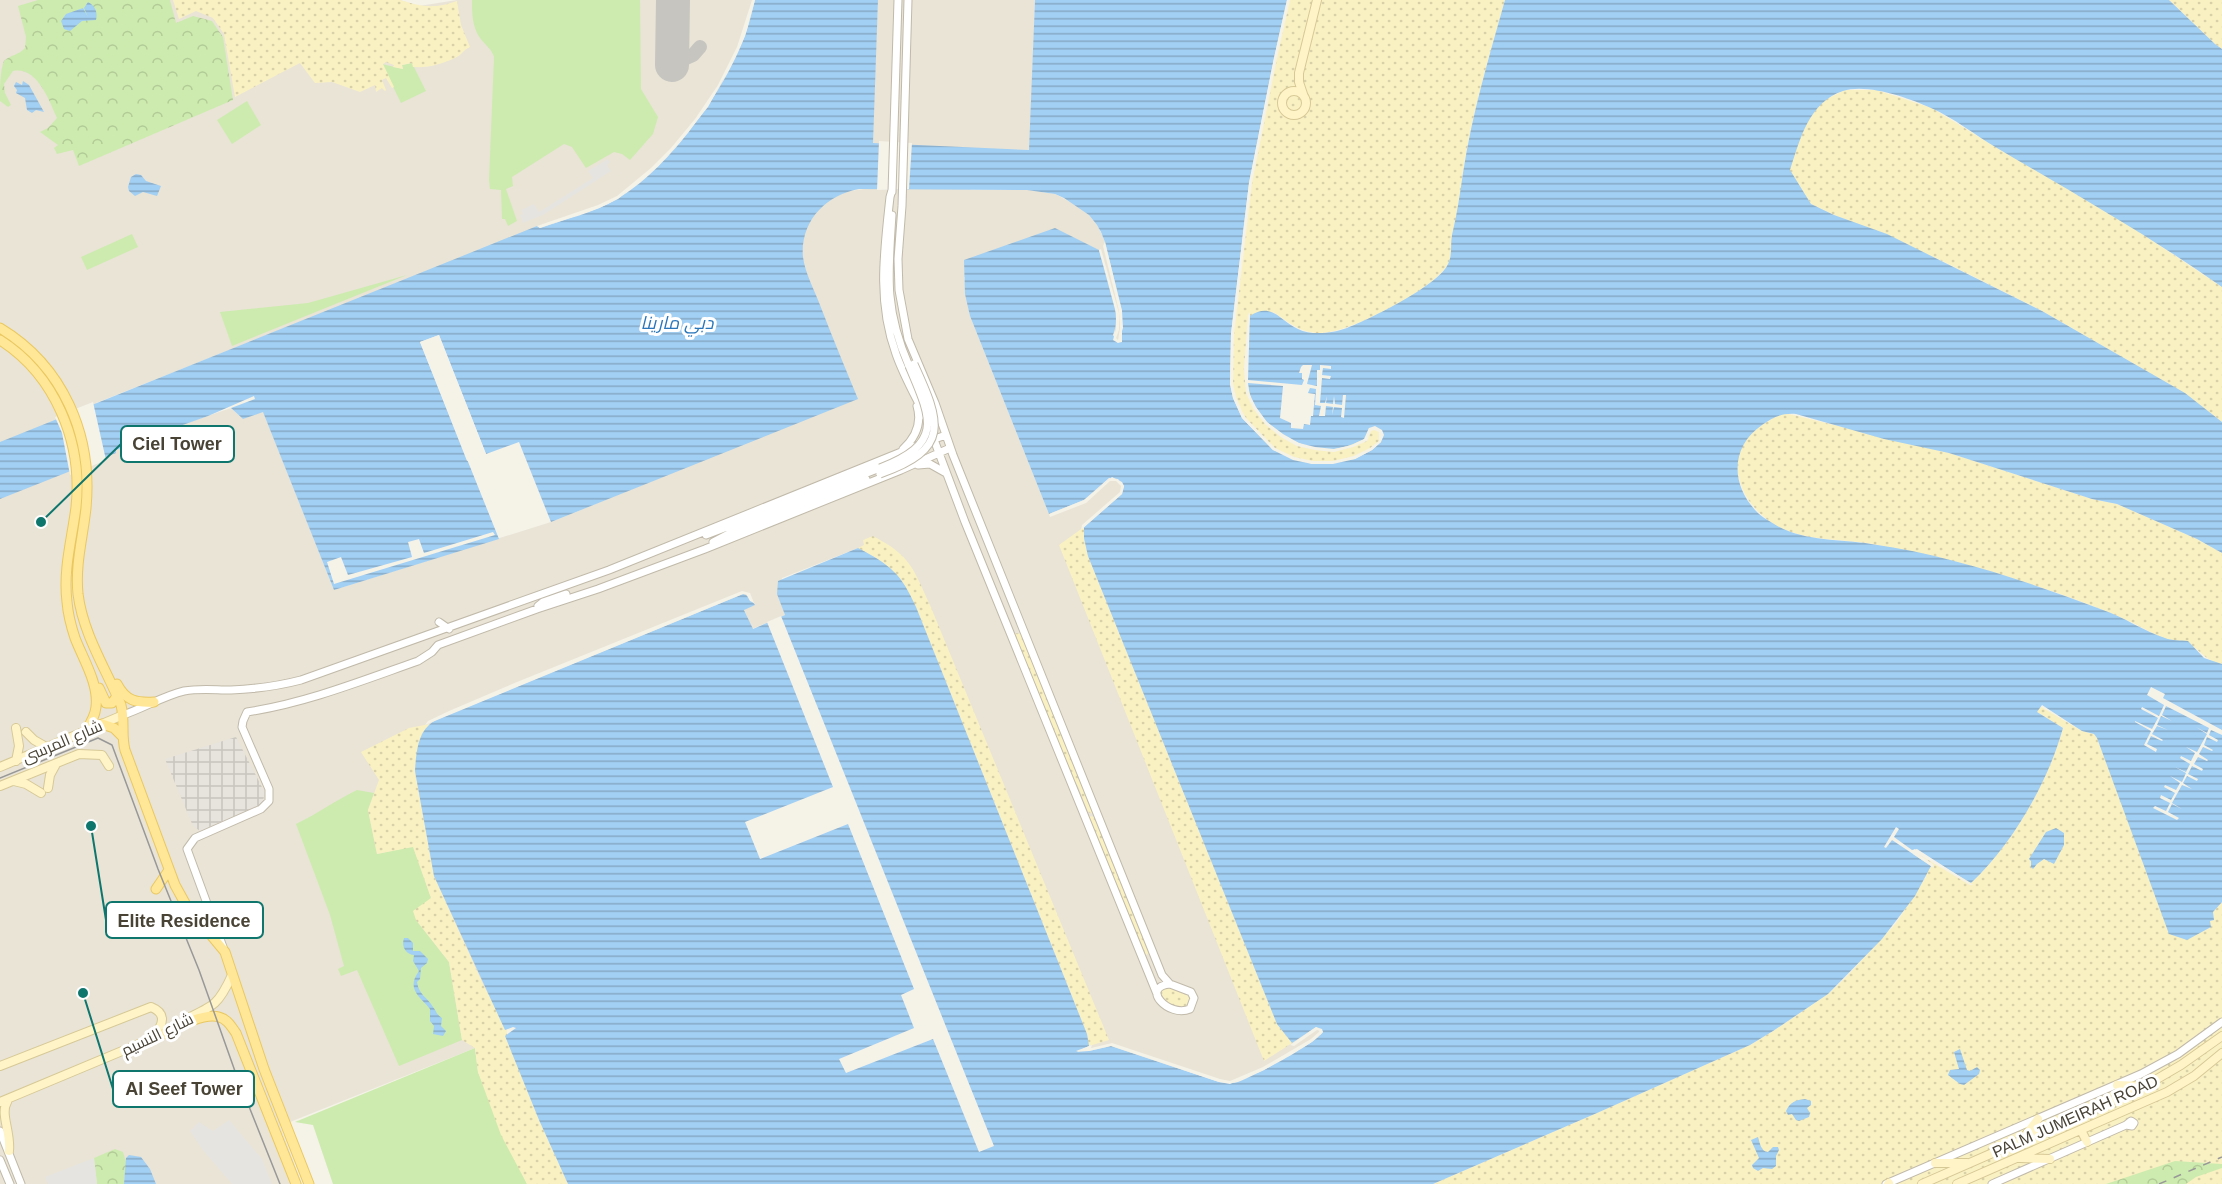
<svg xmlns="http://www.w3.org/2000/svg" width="2222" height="1184" viewBox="0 0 2222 1184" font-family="Helvetica,Cairo,sans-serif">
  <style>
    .residential { fill: #e9e4d6 }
    .industrial { fill: url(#industrial-grid) }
    .green { fill: #cdebaf }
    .sand { fill: url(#sand-dots) }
    .park { fill: url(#park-crowns) }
    .parking { fill: #e6e4e0 }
    .water { fill: url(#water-rules) }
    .pier { fill: #f5f2e8 }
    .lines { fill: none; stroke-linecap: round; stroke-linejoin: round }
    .taxiway { stroke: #c6c5c0; stroke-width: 14 }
    .runway { stroke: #c6c5c0; stroke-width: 34 }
    .tertiary-casing { stroke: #c1baaa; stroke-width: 9 }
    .secondary-casing { stroke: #d7c996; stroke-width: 10 }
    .primary-casing { stroke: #eac861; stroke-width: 11 }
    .tertiary { stroke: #fff; stroke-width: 7 }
    .secondary { stroke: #fff4c8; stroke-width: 8 }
    .primary { stroke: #ffe797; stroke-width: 9 }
    .tram { stroke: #989898; stroke-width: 1.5 }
    .rail { stroke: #989898; stroke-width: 1.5; stroke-dasharray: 8 8; stroke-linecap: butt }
    .tertiary-bridge-casing { stroke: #c1baaa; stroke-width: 9; stroke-linecap: butt }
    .tertiary-bridge { stroke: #fff; stroke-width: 7 }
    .labels { text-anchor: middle; stroke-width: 6; stroke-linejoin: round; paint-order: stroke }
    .street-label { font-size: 16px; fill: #494336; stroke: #fff }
    .water-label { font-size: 18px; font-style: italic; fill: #2976bb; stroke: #fff }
    .leader { fill: none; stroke: #0f766e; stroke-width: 2 }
    .callout-dot { fill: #0f766e; stroke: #fff; stroke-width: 2 }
    .callout { fill: #fff; stroke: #0f766e; stroke-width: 2 }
    .callout-label { font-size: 18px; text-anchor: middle; font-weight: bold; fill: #494336 }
  </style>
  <defs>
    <pattern id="industrial-grid" width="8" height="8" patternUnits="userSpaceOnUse" patternTransform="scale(1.5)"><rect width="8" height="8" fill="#e7e3dd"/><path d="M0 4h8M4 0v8" fill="none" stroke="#c8c4be"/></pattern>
    <pattern id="sand-dots" width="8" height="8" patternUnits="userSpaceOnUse" patternTransform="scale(1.5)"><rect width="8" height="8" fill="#faf1c3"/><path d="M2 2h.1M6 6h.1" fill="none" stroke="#d8d0a8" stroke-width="1.8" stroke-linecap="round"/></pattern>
    <pattern id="park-crowns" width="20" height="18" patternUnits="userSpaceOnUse" patternTransform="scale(1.5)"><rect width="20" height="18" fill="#cdebaf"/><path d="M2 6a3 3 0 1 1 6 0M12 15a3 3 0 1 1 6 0" fill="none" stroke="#b2cb97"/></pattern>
    <pattern id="water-rules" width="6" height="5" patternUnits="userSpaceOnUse" patternTransform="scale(1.5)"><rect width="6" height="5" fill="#a2cff4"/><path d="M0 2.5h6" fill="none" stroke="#86aac6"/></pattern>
  </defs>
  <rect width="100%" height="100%" fill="#f5f2e8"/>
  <!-- residential -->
  <path class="residential" d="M0,0H400L419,6L457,0H755L750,20L720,87L673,150L618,199L418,275L96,403L102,426L116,450L175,427L231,408L243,419L263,411L334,590L551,522L854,399L803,275V230L818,205L848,188L850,191L879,187L872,145L878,0H1035L1030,150L916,147L971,190H1027L1055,194L1078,206L1089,215L1097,225L1105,242L1120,299L1122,338L1115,342L1114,305L1099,250L964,277L970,316L1049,514L1084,500L1112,477L1122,482L1142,687L1277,1024L1319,1027L1320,1036L1257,1072L1230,1084L1121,1051H1089L1087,1034L916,607L858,548L782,578L778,595L785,615L752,629L744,609L518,685L450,714L505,1036L280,1126L302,1184H0Z"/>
  <!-- industrial -->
  <path class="industrial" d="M236,737L265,793L262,804L200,831L193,826L165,759Z"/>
  <!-- green -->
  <path class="green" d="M472,0H640L641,89L658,117L653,134L630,160L622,154L614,152L586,168L572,147L564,144L512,177L513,186L506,189L517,221L508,226L505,219H502L501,190L490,189L489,180L494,57C492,49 485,45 480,38C472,27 472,13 472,0Z
    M412,63L426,91L401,103L382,64L403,69L402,65Z
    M247,101L261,125L232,144L217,120Z
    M132,234L138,247L87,270L81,257Z
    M407,275L232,346L220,312L308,303Z
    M357,790L374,793L368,810L377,854L413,846L431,898L416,920L449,962L462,1040L399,1066L357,970L341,976L338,969L344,966L330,915L296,824C317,814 336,800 357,790Z
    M475,1048L478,1072L527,1184H333L313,1125L295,1122Z"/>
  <!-- sand -->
  <path class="sand" d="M173,0H400C423,7 434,9 457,1L461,25L470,47C463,50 462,55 455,58C441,64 430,68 413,67L412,63L402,65L403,69L393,67L394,65L386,62L383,64L394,87L392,88L386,78L382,80L386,90L385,91L382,88L376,92L375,85L360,92L332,82L315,83L300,63L235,97L224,34L213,18L196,11L179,19Z
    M1287,0H1505C1489,57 1472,114 1463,172C1461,184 1461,197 1459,209C1457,219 1452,229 1452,240C1451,247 1452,255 1449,262C1438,288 1350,333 1321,333C1299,333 1290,323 1272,311L1369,428L1382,430L1381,442L1355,459L1312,464L1273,450L1257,435L1233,398L1229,371L1249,183Z
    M2169,0H2222V49L2215,44Z
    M1845,90H1877L1932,108L1997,148L2108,211L2222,287V422L2184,393L2042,311L1938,259L1834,215L1811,204L1789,170L1803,128L1822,101Z
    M1785,413L1949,453L2092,499L2117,504L2197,539L2222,553V664C2203,660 2202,650 2188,644C2180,640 2174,641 2166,639C2155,636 2144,628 2133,623C2109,612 2083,602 2057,593C1998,573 1938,557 1877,545C1843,538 1807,543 1775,525C1753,511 1737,490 1737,462C1737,438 1765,421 1785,413Z
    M1084,527V538L1088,556L1277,1024L1292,1043L1264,1061L1059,545Z
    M873,536C911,556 913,568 930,605L1109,1040L1089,1046L1087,1034L916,607L878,559L858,548L864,545L863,540Z
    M1014,633L1023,634L1093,814L1088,812L1078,786L1070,774Z
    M2038,705L2082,731L2094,734L2097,738L2114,782L2199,933L2210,928V921L2214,920L2213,912L2222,902V1184H1433L1597,1113L1750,1045L1773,1031L1828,994L1846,977L1896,923L1926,877L1912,850L1971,883C2013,844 2048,782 2063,728L2037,712Z
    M430,724L423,732L419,745L415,771L434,876L483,984L507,1029V1040L539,1120L568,1184H527L501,1135L478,1072L475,1048L462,1040L449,962L416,920L413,911L431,898L413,847L377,854L368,810L379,780L361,752L409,728Z
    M1088,816L1096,817L1149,951L1147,955L1144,954Z
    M1165,986L1191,995L1190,1005L1182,1009L1162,1002L1160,991Z"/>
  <!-- park -->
  <path class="park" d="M38,0H170L176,23L193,16L212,21L223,37L233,100L79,166L73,150L57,154L54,148L58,145L40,132L48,128L57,118C49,100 37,66 13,71L4,84L5,93L11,105L8,107L0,101C0,89 0,70 4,61C10,55 19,55 25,48L26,37L18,6Z
    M115,1149L123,1152L126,1162L124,1184H97L94,1158Z
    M2175,1161L2222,1164V1168L2196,1177L2186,1184H2106Z"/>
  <!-- parking -->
  <path class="parking" d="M608,159L610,162L607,165L611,171L543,215L523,223L520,215L523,214L521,210L534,204L539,212L593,178L588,171Z
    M229,1120L262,1159L272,1184H232L202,1149L190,1131L199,1122L213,1131Z
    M94,1158L97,1184H48L45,1177Z"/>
  <!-- water -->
  <path class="water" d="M755,0H878L873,143L1029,150L1035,0H1287L1274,58L1249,183L1231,334L1230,384L1233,398L1242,418L1273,450L1312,464L1355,459L1372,450L1381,442V430L1369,428L1365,439C1355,443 1345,448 1334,449C1299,452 1256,425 1249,390C1244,366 1248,340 1250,316C1272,301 1281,322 1298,329C1312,336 1333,333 1347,328C1370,319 1435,287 1447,266C1453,256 1450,246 1452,235C1457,214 1460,194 1463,173C1472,114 1489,57 1505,0H2169L2215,44L2222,49V287C2150,236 2073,193 1997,148C1975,135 1954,118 1931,108C1909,98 1867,83 1843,91C1809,102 1800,139 1790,170L1811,204L1834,215L1887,234L2042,311L2185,393L2222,422V553L2197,539L2117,504L2092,499L1949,453L1884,439L1796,414C1782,413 1773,417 1762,425C1731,446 1730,484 1756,511C1760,516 1768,520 1774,524C1803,542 1839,539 1871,544C1950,555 2029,582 2103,610C2124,617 2145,632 2165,638C2172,641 2181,640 2188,641L2204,658L2222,664V902L2213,912L2214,920L2210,921L2211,927L2187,940L2169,934L2097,738L2094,734L2082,731L2042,705L2037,712L2063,728C2048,782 2013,844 1971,883L1914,849L1913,854L1931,866L1915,896L1882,939L1828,994L1773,1031L1750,1045L1597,1113L1433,1184H568L539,1120L505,1036L516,1028L513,1027L505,1030L434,876L415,771C416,756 417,736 429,725C434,720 444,717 450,714L743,594L748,596L755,605L744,610L753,629L785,615L777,594L778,581L858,548C890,565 901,573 916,607L1087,1034L1089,1046L1076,1052L1089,1051L1111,1046L1219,1082C1225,1082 1232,1084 1238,1082C1254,1076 1314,1045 1323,1032L1316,1027L1292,1043L1277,1024L1088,556L1084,538V527L1122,494L1124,486L1118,479L1109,478L1084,500L1049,514L970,316L965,294L964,260L1055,228L1099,250C1105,273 1123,313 1113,335L1118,343L1123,328L1122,311L1105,242L1097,225L1089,215L1064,198L1055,194L1027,190L859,189C826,195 800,221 803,257C805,273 814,289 820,305C832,336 845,368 858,399L551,522L519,442L486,454L439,335L420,342L499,539L334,590L263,412L243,419L231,408L255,399L254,396L208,416L146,438L147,441L142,443L140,441L116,450V453L0,499V442L537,226L540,228C565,219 594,213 617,199C666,171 718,99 740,48C747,33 751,16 755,0Z
    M88,2C95,6 98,12 96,20L82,21L70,31L64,29L61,21L66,14L83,8L88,17L84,8Z
    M23,81L29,85L44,112L36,110L32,113L27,110L25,98L16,93L17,90L14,86L16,82L22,85Z
    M136,174L141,175L146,181L161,186L157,196L143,192L135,196L129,191L128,187L131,177Z
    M2056,828L2064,833V845L2054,864L2044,859L2037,864L2033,869L2031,867V861L2029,859L2046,832Z
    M404,938H408L413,943V951H420L428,959L427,963L421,968L420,979L417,982C419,995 427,997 433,1007C437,1012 436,1014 442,1018L441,1026L446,1031L443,1036L433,1034L434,1026L430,1021V1009C419,996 406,989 419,971L413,961L414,955C406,954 401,947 404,938Z
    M1960,1049L1967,1070L1970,1071L1977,1067L1980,1070L1979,1074L1964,1085L1960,1084L1948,1075L1950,1070L1959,1069L1954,1052Z
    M1805,1099L1811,1101V1105L1807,1108L1810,1113L1809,1117L1799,1121L1796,1120L1792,1114L1788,1115L1786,1111C1790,1102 1796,1100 1805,1099Z
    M1758,1137C1760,1143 1761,1152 1768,1152L1773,1147H1778L1779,1150L1776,1156V1166L1772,1169L1763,1168L1758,1171L1753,1168L1752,1165L1759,1158L1751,1140Z
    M129,1155L141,1157L150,1169L156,1184H124L126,1158Z"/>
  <!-- pier -->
  <path class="pier" d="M752,0H755L745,36L729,69L708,107L673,150L653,170L618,199L599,208L540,228L537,226L598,205L617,196L651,168L671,148L695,119L718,85L737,47Z
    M1287,0H1290L1277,58L1252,183L1234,334L1233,384L1236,397L1244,416L1275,448L1294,457L1313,461H1333L1354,456L1370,448L1379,441V432L1374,430L1371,431L1367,441L1353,447L1334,452L1315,450L1297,446L1281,437L1265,424L1253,408L1246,393L1244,369L1248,315L1250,312L1248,380L1302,385L1304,380L1302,379V373H1299L1301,367L1303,365H1312L1307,384L1317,386V370H1320V365L1331,366V369L1323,368L1322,375L1331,376L1330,379L1322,378L1320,403H1325L1327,396L1326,403L1333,404L1334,396L1335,404L1342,405L1343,395H1346L1344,418L1341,417L1342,408L1334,407L1332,415L1333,407L1326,406L1325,416H1319L1321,406L1315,405L1316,389L1310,388L1308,393L1315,394L1313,416H1311L1310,425L1304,424L1303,429L1291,428V423L1280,418L1283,386L1248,383L1249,393L1256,407L1267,422L1283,434L1299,443L1315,447L1334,449L1352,445L1364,439L1369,428L1375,426L1382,430L1384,435L1381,442L1372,450L1355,459L1333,464H1312L1293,460L1273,450L1242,418L1233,398L1230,384L1231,334L1249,183L1274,58Z
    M879,141L912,143L909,189L877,190Z
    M1097,225L1101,232L1105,242L1122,311V342L1118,343L1113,340L1116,329V313L1099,250L1101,249L1119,313V330L1116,338L1118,340L1120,328L1119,311L1103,246L1105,242Z
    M439,335L486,454L483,455L437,339L424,344L470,460L467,461L420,342Z
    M93,402L106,460L70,475L62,433L55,417Z
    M1112,477L1122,482L1124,486L1122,494L1081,530L1082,525L1120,492L1121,486L1116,481H1110L1086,503L1050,517L1049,514L1084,500Z
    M493,532L495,535L334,584L327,562L341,557L348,575L412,557L408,542L419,539L424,553Z
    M742,591L750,593L754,603L750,601L746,594H743L425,725L428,721L449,711L517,682Z
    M781,616L994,1146L979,1152L933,1039L846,1073L839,1059L914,1028L901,995L914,989L848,824L760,859L745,822L833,787L767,622Z
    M2151,687L2165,694L2163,698L2222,730V735L2211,730L2209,735L2218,740L2217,742L2207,737L2204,745L2213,750L2212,751L2203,747L2199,754L2208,760L2207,761L2198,757L2194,764L2203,769L2202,771L2192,766L2188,774L2198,779L2197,781L2187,776L2183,783L2192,789L2182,785L2177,794L2186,799L2177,794L2172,803L2182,809L2172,804L2168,812L2179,818L2177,820L2153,808L2155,806L2166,811L2170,803L2160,798L2161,795L2171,800L2175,793L2164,787L2165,785L2176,790L2180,783L2170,776L2182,782L2186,773L2175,767L2186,772L2190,764L2180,758L2181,756L2191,761L2195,753L2186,747L2197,752L2202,743L2191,737L2202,743L2207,734L2196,727L2207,733L2209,728L2166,706L2162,715L2172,721L2161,716L2157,725L2168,730L2157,726L2152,734L2163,740L2162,741L2151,736L2147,744L2157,749L2156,752L2144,745L2151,731L2135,722V721L2152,729L2158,718L2141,709L2142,707L2159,716L2164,705L2147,695Z
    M1896,827L1899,829L1894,837L1912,850L1917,849L1973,885H1970L1915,852L1933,864L1934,868L1892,840L1886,848L1884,847Z
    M1316,1027L1322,1029L1323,1032L1312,1042L1264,1070L1230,1084L1219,1082L1111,1046L1089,1051H1076L1092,1045L1091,1048L1112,1043L1220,1079L1230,1081L1263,1067L1311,1039L1320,1031L1317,1030L1294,1046L1290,1045Z"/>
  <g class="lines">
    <!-- taxiway -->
    <path class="taxiway" d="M673,41L669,56L672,59L677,60C685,50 678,39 673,29
      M673,56L682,60L693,55L700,47"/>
    <!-- runway -->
    <path class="runway" d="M672,65L673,0"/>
    <!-- tertiary casing -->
    <g class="tertiary-casing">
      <path id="tertiary" d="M908,0L902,206L898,259L899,290L908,339L935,403L953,455L1162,975L1170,984
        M892,190L890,197C884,252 877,302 896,354C904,377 916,397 926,418
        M892,192L898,0
        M892,215C888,275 884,309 909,366
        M933,437L965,522L1157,994
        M926,442L946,435
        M903,449C916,437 922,423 917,406
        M918,465L930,464L946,473
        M706,535L880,468
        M713,542L738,529L866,479
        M538,606L543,602L566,594
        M439,622L449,629
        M123,715C144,708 163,696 184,691C200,688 215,690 231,690C255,689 278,686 301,680L609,570L916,446
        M223,947L187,849L195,838L261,809L269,801V789L242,727L243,721L247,712C306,703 361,681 418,661L432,652L438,645L537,609L598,589L705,549L901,470L950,448
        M1170,984L1191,992L1194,998L1190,1009C1168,1018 1140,987 1170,984Z
        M0,1131L21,1184
        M0,1160L10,1184
        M1886,1184L2141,1074L2178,1054L2222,1022
        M1992,1184L2126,1125L2131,1121L2134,1123L2132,1126L2126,1125"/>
    </g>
    <!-- secondary casing -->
    <g class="secondary-casing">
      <path id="secondary" d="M1282 103a12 12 0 1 1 24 0a12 12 0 1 1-24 0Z
        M1303,94L1299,82V73L1317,0
        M26,732L34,740L48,748
        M16,761L19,746L16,728
        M0,767L123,715
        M14,781L26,784L41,793
        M0,786L79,754L102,755L109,766
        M48,788L50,775L56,764
        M186,1019C214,1006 219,1004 232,975
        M0,1066L151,1007C166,1013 164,1023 155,1034
        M2117,1085L2142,1086
        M0,1102L146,1041
        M7,1102C0,1114 11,1132 9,1151
        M2081,1130L2087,1142
        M2022,1140L2038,1119
        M2020,1158L2050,1159
        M1935,1163H1967
        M1888,1184L1889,1183
        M1922,1184L2145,1086L2181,1065L2222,1036
        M1957,1184L2167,1092L2194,1076L2222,1053"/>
    </g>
    <!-- primary casing -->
    <g class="primary-casing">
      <path id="primary" d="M0,328C63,366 93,435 86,508C83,537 75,564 78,594C83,634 106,669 121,705C125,721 121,735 125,750L175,885L186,905L225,952L264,1069L309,1184
        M0,340C55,375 83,442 76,507C72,539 63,569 67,602C68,614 71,626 75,638C83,659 99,684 96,707C95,717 90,724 85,732
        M117,684C126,701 136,703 154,702
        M99,688L106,703H112L117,696
        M102,724L114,728L123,737
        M156,889L169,870
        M141,1044C160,1037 200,1011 219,1017C227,1019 231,1026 236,1033L296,1184"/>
    </g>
    <!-- tertiary -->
    <use href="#tertiary" class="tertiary"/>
    <!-- secondary -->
    <use href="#secondary" class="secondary"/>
    <!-- primary -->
    <use href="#primary" class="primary"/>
    <!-- tram -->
    <path class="tram" d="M0,778L98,738L112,745L158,869L199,970L236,1074L280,1184"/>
    <!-- rail -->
    <path class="rail" d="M2159,1184L2222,1157"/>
    <!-- tertiary-bridge casing -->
    <g class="tertiary-bridge-casing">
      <path id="tertiary-bridge" d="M880,468C944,443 932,420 909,366
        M880,474C951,449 941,423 914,364"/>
    </g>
    <!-- tertiary-bridge -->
    <use href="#tertiary-bridge" class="tertiary-bridge"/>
  </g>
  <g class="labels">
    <!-- street labels -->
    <g class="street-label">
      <text transform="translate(62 741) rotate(-23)" y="6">شارع المرسى</text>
      <text transform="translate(157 1034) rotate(-26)" y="6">شارع النسيم</text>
      <text transform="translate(2075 1116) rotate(-24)" y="6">PALM JUMEIRAH ROAD</text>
    </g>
    <!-- water labels -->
    <g class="water-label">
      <text x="677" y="329">دبي مارينا</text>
    </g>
  </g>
  <!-- callouts -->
  <path class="leader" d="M41 522L121 444M91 826L106 920M83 993L113 1089"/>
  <g class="callout-dot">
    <circle cx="41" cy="522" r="6"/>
    <circle cx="91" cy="826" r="6"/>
    <circle cx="83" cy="993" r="6"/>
  </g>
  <g class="callout">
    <rect x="121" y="426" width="113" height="36" rx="6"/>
    <rect x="106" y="902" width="157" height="36" rx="6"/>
    <rect x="113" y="1071" width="141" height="36" rx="6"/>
  </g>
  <g class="callout-label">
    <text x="177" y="450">Ciel Tower</text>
    <text x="184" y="927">Elite Residence</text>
    <text x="184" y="1095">Al Seef Tower</text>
  </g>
</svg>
